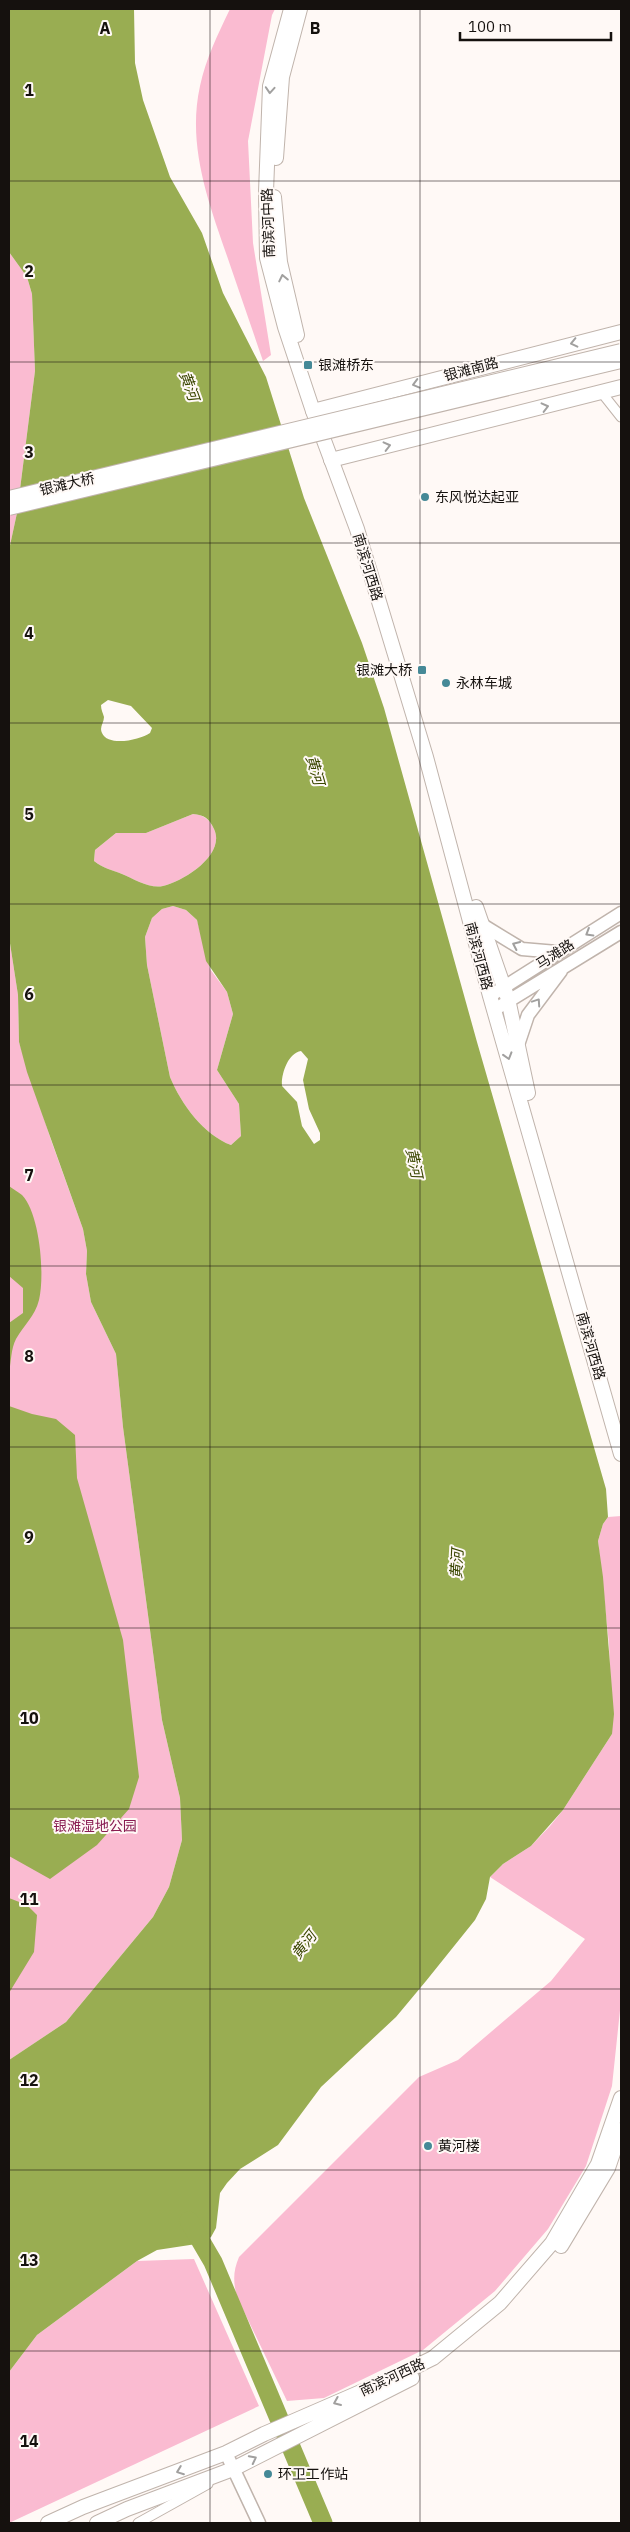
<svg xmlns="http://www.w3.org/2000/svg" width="630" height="2532" viewBox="0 0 630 2532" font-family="'IBM Plex Sans','Noto Sans SC',sans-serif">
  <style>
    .green { fill: #fabbd1 }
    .water { fill: #99ad52; fill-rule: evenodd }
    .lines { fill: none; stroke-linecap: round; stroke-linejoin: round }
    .river { stroke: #99ad52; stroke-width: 19 }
    .minor-casing { stroke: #c0b4ac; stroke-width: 11 }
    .secondary-casing { stroke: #c0b4ac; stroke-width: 15 }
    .primary-casing { stroke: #c0b4ac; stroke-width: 16 }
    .trunk-casing { stroke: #c0b4ac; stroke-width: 16 }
    .minor { stroke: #fff; stroke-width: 9 }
    .secondary { stroke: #fff; stroke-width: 12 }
    .primary { stroke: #fff; stroke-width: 14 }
    .trunk { stroke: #fff; stroke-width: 14 }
    .primary-bridge-casing { stroke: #c0b4ac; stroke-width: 16; stroke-linecap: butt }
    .primary-bridge { stroke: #fff; stroke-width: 14 }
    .oneway { stroke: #a1a09f }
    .grid { fill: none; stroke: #15110e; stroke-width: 1; stroke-opacity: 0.55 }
    .poi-dot { fill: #458997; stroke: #fff9f6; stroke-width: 2 }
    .labels { text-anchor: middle; stroke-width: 4; stroke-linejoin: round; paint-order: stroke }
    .street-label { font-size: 14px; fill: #15110e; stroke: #fff9f6 }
    .poi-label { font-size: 14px; fill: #15110e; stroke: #fff9f6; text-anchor: start }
    .park-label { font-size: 14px; fill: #891d52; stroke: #fff9f6 }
    .water-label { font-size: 15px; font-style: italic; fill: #3a4600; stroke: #fff9f6 }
    .grid-label { font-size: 16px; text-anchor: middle; font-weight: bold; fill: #15110e; stroke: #fff9f6; stroke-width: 4; stroke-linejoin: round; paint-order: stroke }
  </style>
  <rect width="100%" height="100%" fill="#fff9f6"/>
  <!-- green -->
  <path class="green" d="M230,9H275L272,15L248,141L253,243L271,355L263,361C251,326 239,291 227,256C208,201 187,145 200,86C206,58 218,34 230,9Z
    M9,252L27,277L32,294L35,371L17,513L9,550Z
    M193,814C204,815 209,819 214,829C226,854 185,881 163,886C150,889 134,879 122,874C112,870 103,868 94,861L95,850L116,833H146Z
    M173,906L186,910L197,920L210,969L227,992L233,1014L217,1070L239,1104L241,1136L231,1145C204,1135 181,1104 170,1077L147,965L145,937L152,918L162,909Z
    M9,937L18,995L19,1042L51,1140L83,1229L87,1251L86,1274L91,1302L116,1354L123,1427L162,1720L180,1798L182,1840L169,1887L153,1917L66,2022L9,2060Z
    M621,1516V2001L612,2086L586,2166L548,2229L495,2291L423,2350L324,2398L287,2401L237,2297C233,2282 233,2271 239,2257L419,2077L458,2060L551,1981L585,1939L490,1877L503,1864L531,1846L550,1826L563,1810L612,1734L609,1644L598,1541L603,1524L608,1517Z
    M194,2259L259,2406L9,2523V2372L37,2335L137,2261Z"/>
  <!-- water -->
  <path class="water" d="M9,9H134L135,63L143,100L170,177L202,233L223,293L266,377L304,498L362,643L384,708L477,1042L606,1489L608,1517L603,1524L598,1541L603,1577L614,1714L612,1734L563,1810L531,1846L503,1864L490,1877L486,1899L475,1920L426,1981L396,2017L321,2087L278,2145L240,2169L227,2183L220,2193L216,2228L211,2237L203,2243L157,2250L137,2261L37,2335L9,2372V2060L66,2022L153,1917L169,1887L182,1840L180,1798L162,1720L123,1427L116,1354L91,1302L86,1274L87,1251L83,1229L27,1072L19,1042L18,995L9,937V550L17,513L35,371L32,294L27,277L9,252ZM108,700L131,706L152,728L150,733C140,740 108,747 102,733C99,727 104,723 104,717C103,713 101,710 101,705ZM193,814C204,815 209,818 214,829C226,854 185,881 163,886C150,889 134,879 122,874C112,870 103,868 94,861L95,850L116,833H146ZM173,906L186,910L197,920L206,961L227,992L233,1014L217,1070L239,1104L241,1136L231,1145C204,1135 181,1104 170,1077L147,965L145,937L152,918L162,909ZM301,1051L308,1059L303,1080L309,1109L320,1133V1140L314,1144L302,1126L297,1102L282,1086C281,1074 288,1053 301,1051Z
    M9,1186C13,1189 18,1192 22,1195C40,1214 45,1275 39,1300C35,1316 24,1325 16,1339C11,1348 11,1363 9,1373V1323L23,1313V1288L9,1276Z
    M9,1406L32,1414L56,1419L75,1435L77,1478L123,1640L139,1777L129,1809L97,1845L50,1879L9,1856Z
    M9,1898L27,1905L37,1915L34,1952L9,1993Z"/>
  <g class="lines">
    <!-- river -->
    <path class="river" d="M189,2221L213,2262L323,2523"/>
    <!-- minor casing -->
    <g class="minor-casing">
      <path id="minor" d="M602,393L621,417
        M138,2523L208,2484"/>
    </g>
    <!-- secondary casing -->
    <g class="secondary-casing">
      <path id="secondary" d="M481,924L522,949L557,952
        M490,996L621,913
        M494,1010L621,932
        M518,1045L528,1015L561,971
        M226,2453L259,2523"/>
    </g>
    <!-- primary casing -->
    <g class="primary-casing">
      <path id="primary" d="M313,411L621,332
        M331,460L621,387"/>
    </g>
    <!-- trunk casing -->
    <g class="trunk-casing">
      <path id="trunk" d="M291,9L270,86L266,192L267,258L285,327L313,411L357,529L426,757L490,996L621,1454
        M276,158L282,77L300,9
        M274,197L280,262L297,335
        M476,907L508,999L528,1093
        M561,2246L608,2168L621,2130
        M48,2523L83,2507L226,2453L264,2434L386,2381L433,2358L500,2303L552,2243L598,2164L621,2098
        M97,2523L127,2509L233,2469L412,2378"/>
    </g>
    <!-- minor -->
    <use href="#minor" class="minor"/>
    <!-- secondary -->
    <use href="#secondary" class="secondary"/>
    <!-- primary -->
    <use href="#primary" class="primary"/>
    <!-- trunk -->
    <use href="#trunk" class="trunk"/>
    <!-- primary-bridge casing -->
    <g class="primary-bridge-casing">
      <path id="primary-bridge" d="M9,498L621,351
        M9,508L621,361"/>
    </g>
    <!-- primary-bridge -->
    <use href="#primary-bridge" class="primary-bridge"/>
  </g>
  <!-- one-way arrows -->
  <defs><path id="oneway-chevron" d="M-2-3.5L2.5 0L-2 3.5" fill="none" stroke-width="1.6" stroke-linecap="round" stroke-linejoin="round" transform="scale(1.25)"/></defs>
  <g class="oneway">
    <use href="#oneway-chevron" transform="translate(270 90) rotate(94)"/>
    <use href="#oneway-chevron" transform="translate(283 278) rotate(-102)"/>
    <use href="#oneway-chevron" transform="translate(574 343) rotate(167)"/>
    <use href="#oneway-chevron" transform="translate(416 384) rotate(165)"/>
    <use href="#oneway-chevron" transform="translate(545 407) rotate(-14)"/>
    <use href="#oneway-chevron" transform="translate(387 446) rotate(-14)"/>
    <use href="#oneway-chevron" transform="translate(589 933) rotate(149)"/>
    <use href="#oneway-chevron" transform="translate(516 945) rotate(-155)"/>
    <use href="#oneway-chevron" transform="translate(537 1002) rotate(-56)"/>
    <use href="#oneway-chevron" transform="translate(508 1056) rotate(73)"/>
    <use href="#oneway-chevron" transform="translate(337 2402) rotate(157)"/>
    <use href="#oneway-chevron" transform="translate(253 2459) rotate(-27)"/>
    <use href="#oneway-chevron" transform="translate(180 2471) rotate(159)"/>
  </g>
  <!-- grid -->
  <path class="grid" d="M210,9V2523M420,9V2523M9,181H621M9,362H621M9,543H621M9,723H621M9,904H621M9,1085H621M9,1266H621M9,1447H621M9,1628H621M9,1809H621M9,1989H621M9,2170H621M9,2351H621"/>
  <!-- markers -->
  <g class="poi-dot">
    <rect x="303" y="360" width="10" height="10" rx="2.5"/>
    <circle cx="425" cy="497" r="5"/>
    <rect x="417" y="665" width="10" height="10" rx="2.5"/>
    <circle cx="446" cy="683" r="5"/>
    <circle cx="428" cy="2146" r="5"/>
    <circle cx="268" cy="2474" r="5"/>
  </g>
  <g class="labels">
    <!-- street labels -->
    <g class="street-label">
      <text transform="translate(268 223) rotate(-92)" y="5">南滨河中路</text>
      <text transform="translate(471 369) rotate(-15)" y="5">银滩南路</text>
      <text transform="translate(67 484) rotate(-13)" y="5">银滩大桥</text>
      <text transform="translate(368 567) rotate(73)" y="5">南滨河西路</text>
      <text transform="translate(555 954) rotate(-33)" y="5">马滩路</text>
      <text transform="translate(479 956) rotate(75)" y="5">南滨河西路</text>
      <text transform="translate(591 1346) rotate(74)" y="5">南滨河西路</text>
      <text transform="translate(392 2377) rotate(-25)" y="5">南滨河西路</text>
    </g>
    <!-- poi labels -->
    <g class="poi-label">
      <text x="318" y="370">银滩桥东</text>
      <text x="435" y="502">东风悦达起亚</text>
      <text x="412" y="675" text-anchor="end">银滩大桥</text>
      <text x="456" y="688">永林车城</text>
      <text x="438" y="2151">黄河楼</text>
      <text x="278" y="2479">环卫工作站</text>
    </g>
    <!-- park labels -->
    <g class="park-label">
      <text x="95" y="1831">银滩湿地公园</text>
    </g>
    <!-- water labels -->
    <g class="water-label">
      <text transform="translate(189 386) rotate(70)" y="5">黄河</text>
      <text transform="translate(315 770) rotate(74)" y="5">黄河</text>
      <text transform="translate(414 1163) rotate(78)" y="5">黄河</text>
      <text transform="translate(457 1564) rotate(-87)" y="5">黄河</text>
      <text transform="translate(304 1945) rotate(-52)" y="5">黄河</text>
    </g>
  </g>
  <g class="grid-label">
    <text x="105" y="34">A</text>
    <text x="315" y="34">B</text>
    <text x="29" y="96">1</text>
    <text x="29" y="277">2</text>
    <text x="29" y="458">3</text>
    <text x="29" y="639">4</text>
    <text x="29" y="820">5</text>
    <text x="29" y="1000">6</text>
    <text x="29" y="1181">7</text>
    <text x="29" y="1362">8</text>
    <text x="29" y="1543">9</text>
    <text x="29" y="1724">10</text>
    <text x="29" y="1905">11</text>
    <text x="29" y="2086">12</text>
    <text x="29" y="2266">13</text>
    <text x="29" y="2447">14</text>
  </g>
  <!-- border -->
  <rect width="630" height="2532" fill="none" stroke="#15110e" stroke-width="20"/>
  <!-- scale -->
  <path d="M460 32v8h151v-8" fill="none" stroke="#15110e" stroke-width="2.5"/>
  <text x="468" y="32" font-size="15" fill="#15110e" stroke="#fff9f6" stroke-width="4" paint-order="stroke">100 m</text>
</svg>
